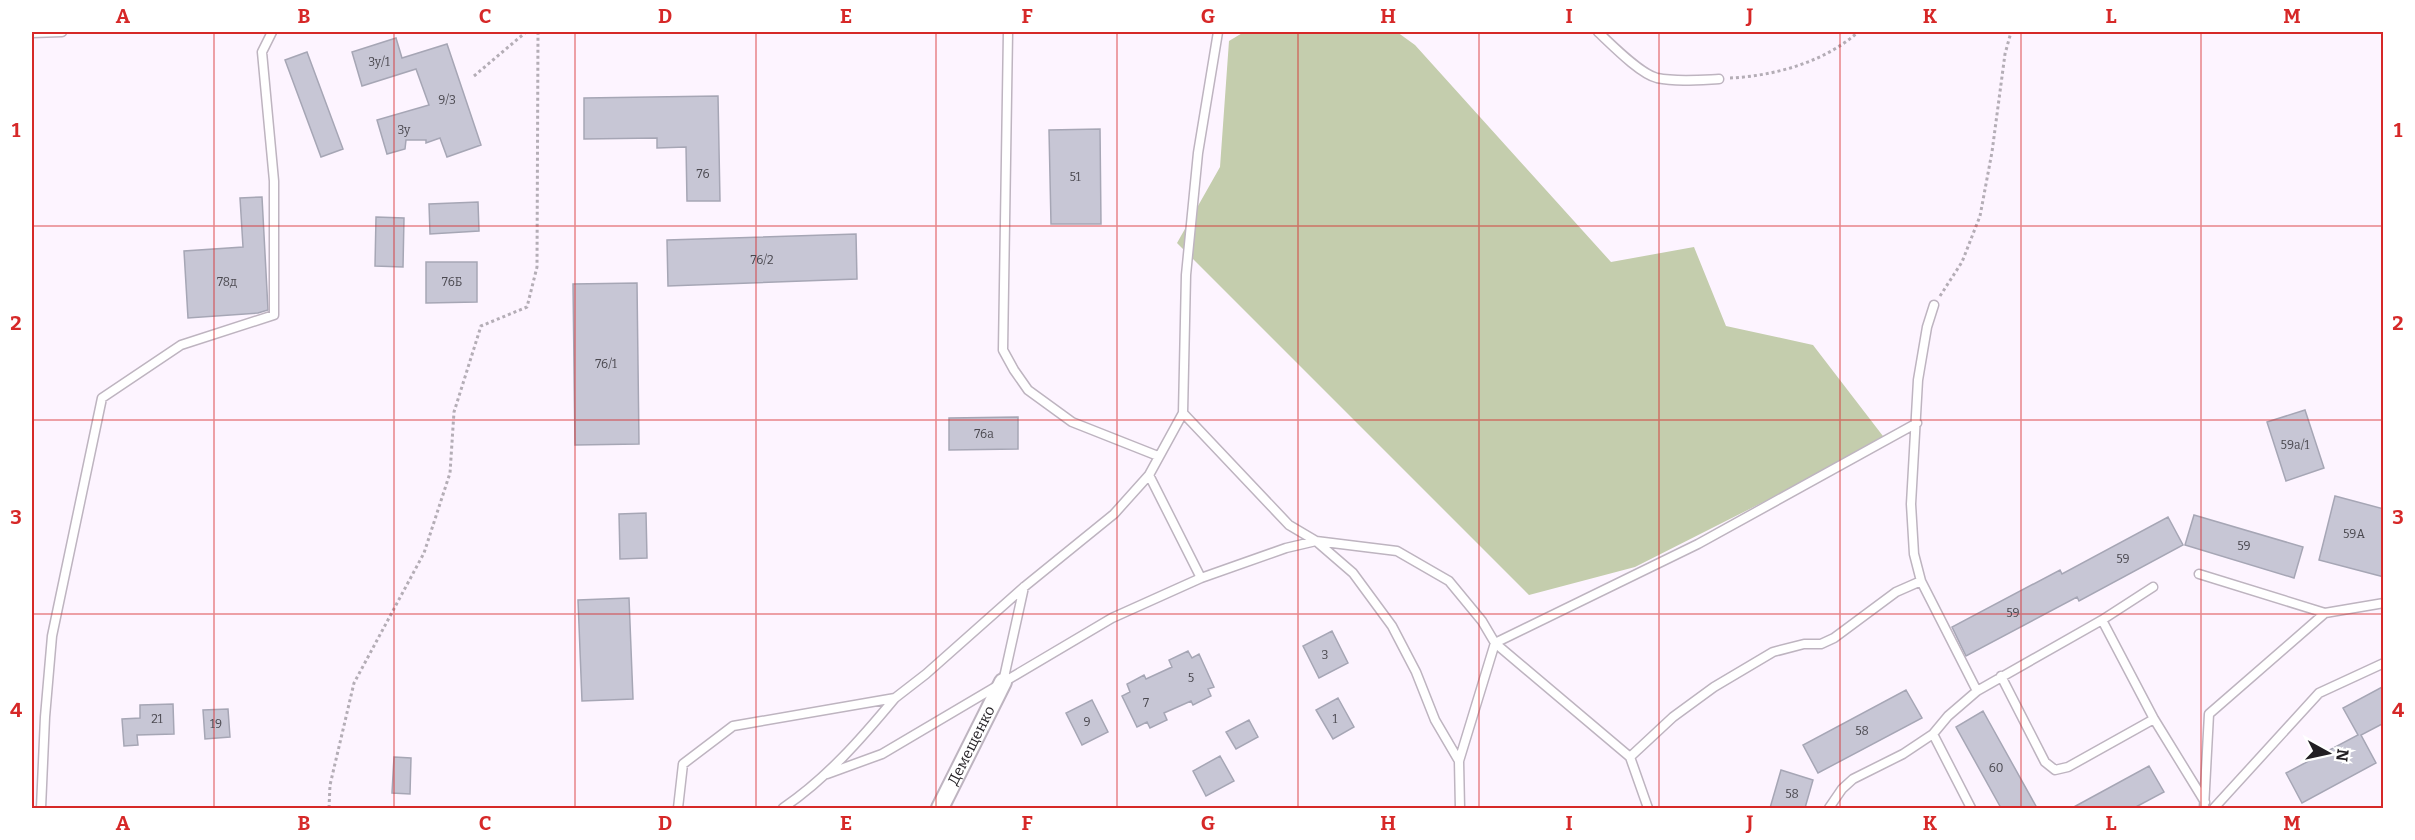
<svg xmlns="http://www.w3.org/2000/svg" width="2415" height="840" viewBox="0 0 2415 840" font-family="Bitter,serif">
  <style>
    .green { fill: #c4cdad }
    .building { fill: #c7c6d5; stroke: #a6a6b5; stroke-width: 1.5 }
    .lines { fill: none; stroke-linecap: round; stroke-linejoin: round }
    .service-casing { stroke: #beb4c0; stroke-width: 11 }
    .minor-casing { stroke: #beb4c0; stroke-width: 20 }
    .path { stroke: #b4adb6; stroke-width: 3; stroke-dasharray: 3 3; stroke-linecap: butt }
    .service { stroke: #fff; stroke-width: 8 }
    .minor { stroke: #fff; stroke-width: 16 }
    .grid { fill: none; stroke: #d62828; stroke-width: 1.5; stroke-opacity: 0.55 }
    .labels { text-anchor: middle; stroke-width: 5; stroke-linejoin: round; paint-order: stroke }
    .number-label { font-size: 12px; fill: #4a484f }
    .street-label { font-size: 15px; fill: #211e22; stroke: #fff }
    .neatline { fill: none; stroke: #d62828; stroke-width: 2 }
    .grid-label { font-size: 20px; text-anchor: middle; font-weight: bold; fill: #d62828 }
  </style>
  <rect width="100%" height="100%" fill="#fdf4ff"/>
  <!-- green -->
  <path class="green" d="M1244,32H1397L1415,45L1611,262L1694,247L1726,326L1813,345L1886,440L1635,567L1529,595L1177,243L1220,167L1229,41Z"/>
  <!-- building -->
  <path class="building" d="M396,38L402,58L447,44L481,145L447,157L440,138L426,143V140H406L405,149L387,154L377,120L429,105L416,69L362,86L352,52Z
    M307,52L343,149L321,157L285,60Z
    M718,96L720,201H687L686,147L657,148V138L584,139V98Z
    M1100,129L1101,224H1051L1049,130Z
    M262,197L268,310L258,313L188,318L184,251L243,247L240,198Z
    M478,202L479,231L430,234L429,204Z
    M376,217L404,218L403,267L375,266Z
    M856,234L857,279L668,286L667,240Z
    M426,262H477V302L426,303Z
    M637,283L639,444L575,445L573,284Z
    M2305,410L2324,468L2286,481L2267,422Z
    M1018,417V449L949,450V418Z
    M2335,496L2384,509V577L2319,560Z
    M646,513L647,558L620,559L619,514Z
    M2194,515L2303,547L2294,578L2185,545Z
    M2168,517L2183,545L2079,601L2077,597L1966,656L1952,627L2060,570L2062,574Z
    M629,598L633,699L582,701L578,600Z
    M1332,631L1348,663L1319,678L1303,646Z
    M1188,651L1192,658L1199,654L1214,687L1208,689L1211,696L1193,705L1191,701L1164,713L1167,720L1150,728L1147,722L1137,727L1122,696L1130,692L1127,684L1144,675L1146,679L1172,667L1169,660Z
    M2384,686V723L2361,735L2376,763L2302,803L2286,773L2358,735L2343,708Z
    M1906,690L1922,718L1818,773L1803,745Z
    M1338,698L1354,727L1333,739L1316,710Z
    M1092,700L1108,732L1082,745L1066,713Z
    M173,704L174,734L137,735L138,745L124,746L122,719L140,718V705Z
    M228,709L230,737L205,739L203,710Z
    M1983,711L2037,808H2001L1956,727Z
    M1249,720L1258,737L1236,749L1226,732Z
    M1220,756L1234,781L1206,796L1193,771Z
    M394,757L411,758L410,794L392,793Z
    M2149,766L2164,792L2134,808H2072Z
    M1781,770L1813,780L1805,808H1770Z"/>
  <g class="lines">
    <!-- service casing -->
    <g class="service-casing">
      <path id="service" d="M1008,32L1003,350L1014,370L1028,390L1072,422L1158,456
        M1218,32L1198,153L1186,275L1183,413L1289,525L1316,541L1397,551L1449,581L1482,621L1495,643L1630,757
        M1598,32C1611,44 1640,74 1657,78C1676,82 1699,80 1719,79
        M32,33L62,32
        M1934,305L1927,327L1918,380L1911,504L1914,554L1921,581L1977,691
        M1149,475L1201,578
        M2199,574L2325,613
        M2102,620L2153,587
        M2001,676L2045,762L2055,770L2068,767L2154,719
        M1003,682L1024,587
        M1933,734L1971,808
        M1630,757L1673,717L1714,687L1773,652L1804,644H1821L1834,638L1896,592L1921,581
        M1630,757L1648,808
        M827,774L882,754L1112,618L1201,578L1286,548L1316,541L1353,573L1392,626L1416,672L1435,720L1459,761
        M41,808L45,717L52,636L102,398L181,345L274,315V181L262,52L272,32
        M678,808L683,764L733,726L895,698L926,674L1024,587L1114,514L1149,475L1183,413
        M783,808C827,778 861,739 895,698
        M1460,808L1459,761L1495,643L1698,544L1917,423
        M1829,808L1842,789L1853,779L1903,754L1933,734L1948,716L1977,691L2102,620L2154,719L2205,802
        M2204,808L2209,714L2325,613L2384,603
        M2214,808L2319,693L2384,663"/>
    </g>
    <!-- minor casing -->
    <g class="minor-casing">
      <g id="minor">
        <path id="s1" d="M940,808L1003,682"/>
      </g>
    </g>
    <!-- path -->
    <path class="path" d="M474,76L526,32
      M1730,78C1774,76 1825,62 1858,32
      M1940,296L1962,262L1980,216L1992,152L2005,54L2011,32
      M329,808L330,785L354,683L424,553L450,473L454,412L481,326L527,307L537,267L538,32"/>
    <!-- service -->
    <use href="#service" class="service"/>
    <!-- minor -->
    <use href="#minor" class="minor"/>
  </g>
  <!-- grid -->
  <path class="grid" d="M214,32V808M394,32V808M575,32V808M756,32V808M936,32V808M1117,32V808M1298,32V808M1479,32V808M1659,32V808M1840,32V808M2021,32V808M2201,32V808M32,226H2384M32,420H2384M32,614H2384"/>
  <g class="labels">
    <!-- number labels -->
    <g class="number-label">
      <text x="379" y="66">3у/1</text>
      <text x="447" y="104">9/3</text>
      <text x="404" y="134">3у</text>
      <text x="703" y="178">76</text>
      <text x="1075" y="181">51</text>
      <text x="762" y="264">76/2</text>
      <text x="227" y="286">78д</text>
      <text x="452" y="286">76Б</text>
      <text x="606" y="368">76/1</text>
      <text x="984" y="438">76а</text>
      <text x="2295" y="449">59а/1</text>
      <text x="2354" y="538">59А</text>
      <text x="2244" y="550">59</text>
      <text x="2123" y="563">59</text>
      <text x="2013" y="617">59</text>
      <text x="1325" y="659">3</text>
      <text x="1191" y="682">5</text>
      <text x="1146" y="707">7</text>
      <text x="157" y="723">21</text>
      <text x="1335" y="723">1</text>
      <text x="1087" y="726">9</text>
      <text x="216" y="728">19</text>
      <text x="1862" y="735">58</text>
      <text x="1996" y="772">60</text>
      <text x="1792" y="798">58</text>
    </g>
    <!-- street labels -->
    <g class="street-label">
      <text dy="5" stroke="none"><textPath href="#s1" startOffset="70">Демещенко</textPath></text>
    </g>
  </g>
  <!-- border -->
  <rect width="2415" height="840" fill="none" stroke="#ffffff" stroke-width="66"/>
  <!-- north arrow -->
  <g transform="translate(2328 753) rotate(98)" stroke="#ffffff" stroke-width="4.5" paint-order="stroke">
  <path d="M0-4.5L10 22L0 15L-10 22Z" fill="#211e22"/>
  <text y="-9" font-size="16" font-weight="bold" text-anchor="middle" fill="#211e22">N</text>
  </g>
  <rect x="33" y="33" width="2349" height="774" class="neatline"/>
  <g class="grid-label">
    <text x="123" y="23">A</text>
    <text x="304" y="23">B</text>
    <text x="485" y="23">C</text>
    <text x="665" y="23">D</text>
    <text x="846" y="23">E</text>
    <text x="1027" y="23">F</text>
    <text x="1208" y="23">G</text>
    <text x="1388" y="23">H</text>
    <text x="1569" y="23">I</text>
    <text x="1750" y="23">J</text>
    <text x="1930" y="23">K</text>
    <text x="2111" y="23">L</text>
    <text x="2292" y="23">M</text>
    <text x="16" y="137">1</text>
    <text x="2398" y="137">1</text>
    <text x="16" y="330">2</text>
    <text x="2398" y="330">2</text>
    <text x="16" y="524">3</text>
    <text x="2398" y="524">3</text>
    <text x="16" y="717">4</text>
    <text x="2398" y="717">4</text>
    <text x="123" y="830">A</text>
    <text x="304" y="830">B</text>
    <text x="485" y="830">C</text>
    <text x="665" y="830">D</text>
    <text x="846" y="830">E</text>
    <text x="1027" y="830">F</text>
    <text x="1208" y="830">G</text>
    <text x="1388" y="830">H</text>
    <text x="1569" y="830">I</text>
    <text x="1750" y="830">J</text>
    <text x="1930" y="830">K</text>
    <text x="2111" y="830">L</text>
    <text x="2292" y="830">M</text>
  </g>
</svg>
